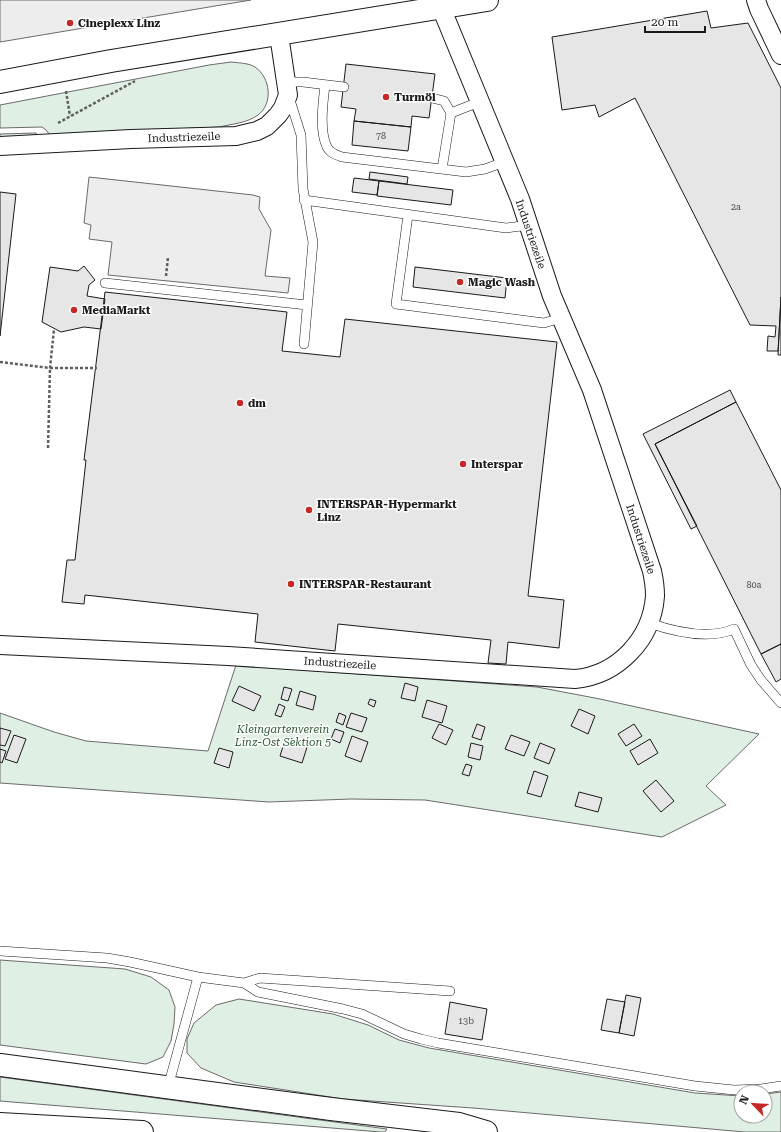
<svg xmlns="http://www.w3.org/2000/svg" width="781" height="1132" viewBox="0 0 781 1132" font-family="'Roboto Serif',serif">
  <style>
    .green { fill: #e0efe3; stroke: #6a6a6a }
    .parking { fill: #ededed; stroke: #6a6a6a }
    .building { fill: #e6e6e6; stroke: #1a1a1a }
    .lines { fill: none; stroke-linecap: round; stroke-linejoin: round }
    .lane-casing { stroke: #1a1a1a; stroke-width: 10 }
    .street-casing { stroke: #1a1a1a; stroke-width: 20 }
    .secondary-casing { stroke: #1a1a1a; stroke-width: 24 }
    .highway-casing { stroke: #1a1a1a; stroke-width: 24 }
    .path { stroke: #5f5f5f; stroke-width: 2.5; stroke-dasharray: 3 2; stroke-linecap: butt }
    .lane { stroke: #fff; stroke-width: 9 }
    .street { stroke: #fff; stroke-width: 18 }
    .secondary { stroke: #fff; stroke-width: 22 }
    .highway { stroke: #fff; stroke-width: 22 }
    .poi-dot { fill: #c62828; stroke: #fff; stroke-width: 1.5 }
    .labels { text-anchor: middle; stroke-width: 3; stroke-linejoin: round; paint-order: stroke }
    .number-label { font-size: 9px; fill: #4d4d4d }
    .poi-label { font-size: 11px; font-weight: bold; fill: #1a1a1a; stroke: #fff; text-anchor: start }
    .street-label { font-size: 11px; fill: #1a1a1a; stroke: #fff }
    .park-label { font-size: 11px; font-style: italic; fill: #2b5a34; stroke: #fff }
  </style>
  <rect width="100%" height="100%" fill="#fff"/>
  <!-- green -->
  <path class="green" d="M231,62C239,63 249,63 255,67C271,78 273,104 258,115C247,123 232,124 219,127L50,135L46,130L42,127L0,128V105L209,65Z
    M36,133L37,136L0,138V134Z
    M236,665L537,687L600,699L759,734L706,786L726,805L662,837L425,800L351,799L269,802L0,783V713L54,732L86,741L208,751Z
    M0,960L125,969L151,977L169,990L175,1007L174,1024L171,1041L163,1057L146,1064L0,1045Z
    M239,999L333,1014L368,1025L399,1040L429,1048L695,1093L741,1096V1116H765V1094L781,1092V1132H745L473,1108L343,1099L234,1082L201,1068L187,1053V1039L194,1023L216,1005Z
    M0,1077L387,1129L385,1132H381L0,1101Z"/>
  <!-- parking -->
  <path class="parking" d="M0,0H251L0,42Z
    M89,177L253,195L260,197L259,209L271,230L265,276L290,278L288,293L108,275L112,242L89,239L91,225L84,223Z"/>
  <!-- building -->
  <path class="building" d="M707,11L711,28L748,23L781,88V297L778,351H767L768,336L775,337L776,326L750,325L635,98L599,117L595,105L562,110L552,37Z
    M346,64L435,74L429,118L412,116L411,127L354,121L356,109L341,107Z
    M354,121L411,127L408,151L352,145Z
    M370,172L408,177L407,184L369,179Z
    M354,178L379,181L377,195L352,192Z
    M379,181L453,190L451,205L377,196Z
    M0,192L16,194L0,336Z
    M84,266L95,280L89,285L87,296L105,299L101,329L84,327L61,332L42,322L50,267L78,271Z
    M415,267L507,278L505,298L413,287Z
    M105,292L287,312L282,351L340,357L345,319L557,342L528,596L564,600L559,648L508,642L506,664L488,663L491,640L338,624L335,651L255,642L258,614L85,595L84,604L62,602L67,560H75L86,460H84Z
    M781,297V355H778Z
    M730,390L736,402L655,444L697,526L691,529L643,434Z
    M736,402L781,490V644L761,654L655,444Z
    M781,644V679L776,682L761,654Z
    M405,683L418,687L415,701L401,698Z
    M239,686L261,696L254,711L232,701Z
    M284,687L292,689L288,701L281,699Z
    M300,691L316,696L313,710L296,705Z
    M370,699L376,701L374,707L368,704Z
    M427,700L447,706L442,723L422,717Z
    M279,704L285,707L281,717L275,715Z
    M579,709L595,716L588,734L571,726Z
    M339,713L346,716L343,725L336,722Z
    M351,713L367,718L362,732L346,727Z
    M439,724L453,730L446,745L432,738Z
    M477,724L485,727L481,740L472,737Z
    M634,724L642,736L626,746L618,734Z
    M0,728L11,731L5,746L0,745Z
    M335,729L344,732L340,743L331,739Z
    M14,735L26,739L17,763L5,759Z
    M511,735L530,742L524,756L505,749Z
    M352,736L368,742L361,762L345,756Z
    M286,737L308,744L302,763L280,756Z
    M650,739L658,753L638,765L630,751Z
    M471,743L483,746L480,760L468,757Z
    M540,743L555,749L549,764L534,758Z
    M219,748L233,752L229,768L214,763Z
    M0,749L6,751L2,763L0,762Z
    M466,764L472,766L469,776L462,774Z
    M534,771L548,776L541,797L527,793Z
    M656,780L674,801L661,812L643,791Z
    M579,792L602,798L598,812L575,806Z
    M626,995L641,998L634,1036L619,1033Z
    M607,999L625,1002L619,1033L601,1030Z
    M450,1002L487,1009L482,1040L445,1034Z"/>
  <g class="lines">
    <!-- lane casing -->
    <g class="lane-casing">
      <path id="lane" d="M287,82H303L344,87
        M325,85C323,102 319,131 327,147C330,153 336,155 342,157L466,172L485,169L504,162
        M289,97L301,135L303,189L313,242L304,344
        M432,98L444,101L451,113L479,102
        M442,169L451,113
        M304,200L506,228L529,225
        M408,215L396,304L544,323L561,318
        M105,283L307,305
        M649,623C675,632 708,640 734,629L751,665L761,680L781,703
        M0,951L107,958L130,962L198,977L244,983L260,978L450,991
        M244,983L258,992L343,1009L362,1014L404,1034L421,1039L438,1043L695,1086L734,1090L761,1089L781,1086
        M168,1087L198,977"/>
    </g>
    <!-- street casing -->
    <g class="street-casing">
      <path id="street" d="M756,0L759,9L781,55
        M0,146L131,139L236,136L257,131L267,126L278,115L283,108L288,95L279,35
        M0,645L228,656L575,679C618,675 652,639 655,596C655,587 654,580 652,571L592,390L552,296L520,199L438,0"/>
    </g>
    <!-- secondary casing -->
    <g class="secondary-casing">
      <path id="secondary" d="M0,82L111,61L487,0"/>
    </g>
    <!-- highway casing -->
    <g class="highway-casing">
      <path id="highway" d="M0,1065L331,1109L459,1124L486,1132
        M0,1124L142,1132"/>
    </g>
    <!-- path -->
    <path class="path" d="M66,91L70,116
      M58,123L135,81
      M166,276L168,257
      M0,362L50,368L54,329
      M48,448L50,368H97"/>
    <!-- lane -->
    <use href="#lane" class="lane"/>
    <!-- street -->
    <use href="#street" class="street"/>
    <!-- secondary -->
    <use href="#secondary" class="secondary"/>
    <!-- highway -->
    <use href="#highway" class="highway"/>
  </g>
  <!-- markers -->
  <g class="poi-dot">
    <circle cx="70" cy="23" r="4"/>
    <circle cx="386" cy="97" r="4"/>
    <circle cx="460" cy="282" r="4"/>
    <circle cx="74" cy="310" r="4"/>
    <circle cx="240" cy="403" r="4"/>
    <circle cx="463" cy="464" r="4"/>
    <circle cx="309" cy="510" r="4"/>
    <circle cx="291" cy="584" r="4"/>
  </g>
  <g class="labels">
    <!-- number labels -->
    <g class="number-label">
      <text x="381" y="139">78</text>
      <text x="736" y="210">2a</text>
      <text x="754" y="588">80a</text>
      <text x="466" y="1024">13b</text>
    </g>
    <!-- poi labels -->
    <g class="poi-label">
      <text x="78" y="27">Cineplexx Linz</text>
      <text x="394" y="101">Turmöl</text>
      <text x="468" y="286">Magic Wash</text>
      <text x="82" y="314">MediaMarkt</text>
      <text x="248" y="407">dm</text>
      <text x="471" y="468">Interspar</text>
      <text x="317" y="508">INTERSPAR-Hypermarkt<tspan x="317" dy="13">Linz</tspan></text>
      <text x="299" y="588">INTERSPAR-Restaurant</text>
    </g>
    <!-- street labels -->
    <g class="street-label">
      <text transform="translate(184 137) rotate(-2)" y="4">Industriezeile</text>
      <text transform="translate(531 234) rotate(71)" y="4">Industriezeile</text>
      <text transform="translate(641 539) rotate(72)" y="4">Industriezeile</text>
      <text transform="translate(340 663) rotate(4)" y="4">Industriezeile</text>
    </g>
    <!-- park labels -->
    <g class="park-label">
      <text x="283" y="733">Kleingartenverein<tspan x="283" dy="13">Linz-Ost Sektion 5</tspan></text>
    </g>
  </g>
  <!-- north arrow -->
  <g transform="translate(753 1104) rotate(295)"><circle r="19" fill="#ffffff" stroke="#a3a3a3"/>
  <path d="M0-3L7 15L0 10L-7 15Z" fill="#c62828"/>
  <text y="-6" font-size="11" font-weight="bold" text-anchor="middle" fill="#1a1a1a">N</text>
  </g>
  <!-- scale -->
  <path d="M645 26v6h60v-6" fill="none" stroke="#1a1a1a" stroke-width="2"/>
  <text x="651" y="26" font-size="12" fill="#1a1a1a" stroke="#ffffff" stroke-width="3" paint-order="stroke">20 m</text>
</svg>
